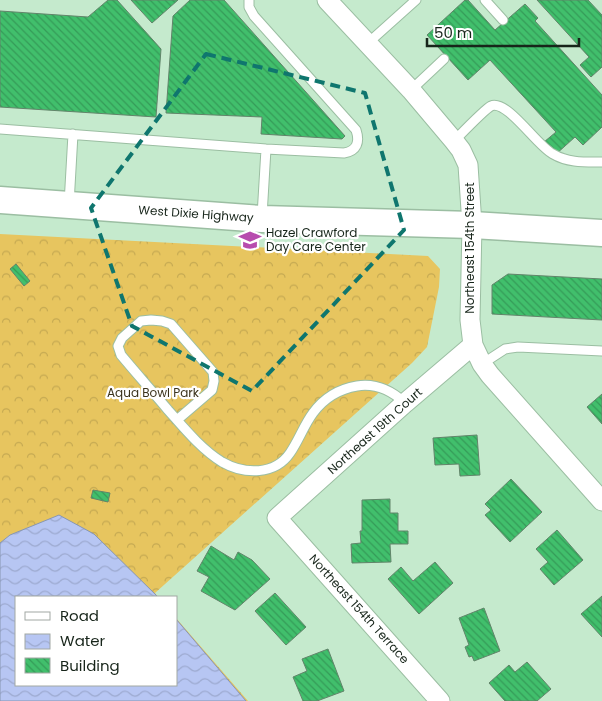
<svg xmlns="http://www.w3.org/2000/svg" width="602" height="701" viewBox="0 0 602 701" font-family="Poppins,sans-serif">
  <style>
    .forest { fill: url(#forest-crowns) }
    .water { fill: url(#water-waves); stroke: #8796b2 }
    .building { fill: url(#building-back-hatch); stroke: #62846a }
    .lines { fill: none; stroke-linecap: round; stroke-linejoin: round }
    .service-casing { stroke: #9bbea2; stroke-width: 11 }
    .minor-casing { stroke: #9bbea2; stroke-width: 21 }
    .secondary-casing { stroke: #9bbea2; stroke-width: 29 }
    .service { stroke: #fff; stroke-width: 9 }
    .minor { stroke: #fff; stroke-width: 19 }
    .secondary { stroke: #fff; stroke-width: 26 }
    .marked { fill: none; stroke: #0f766e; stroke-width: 4; stroke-dasharray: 10 6; stroke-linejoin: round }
    .labels { text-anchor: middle; stroke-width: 4.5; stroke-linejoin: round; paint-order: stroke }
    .street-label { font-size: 12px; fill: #17251a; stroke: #fff }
    .poi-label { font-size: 12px; fill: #17251a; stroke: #fff; text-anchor: start }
    .park-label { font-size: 12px; fill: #3b331c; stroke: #fff }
  </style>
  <defs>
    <pattern id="forest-crowns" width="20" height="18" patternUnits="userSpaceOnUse" patternTransform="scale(1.25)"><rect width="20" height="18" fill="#e7c55f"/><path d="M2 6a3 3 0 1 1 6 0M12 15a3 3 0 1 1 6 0" fill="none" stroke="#c5a952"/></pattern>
    <pattern id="water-waves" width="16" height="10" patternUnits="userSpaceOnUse" patternTransform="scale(1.25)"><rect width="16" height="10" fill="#b7c6f3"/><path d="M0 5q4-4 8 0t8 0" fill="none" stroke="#9daad0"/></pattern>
    <pattern id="building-back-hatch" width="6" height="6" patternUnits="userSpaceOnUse" patternTransform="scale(1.25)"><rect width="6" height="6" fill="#41bf6c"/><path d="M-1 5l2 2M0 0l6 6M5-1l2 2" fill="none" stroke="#359b58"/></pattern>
  </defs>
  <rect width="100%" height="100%" fill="#c5eacd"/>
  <!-- forest -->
  <path class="forest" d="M0,234L428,256L440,269L439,287L427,347L412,363L155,593L158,597H16V685H176V618L248,701H0Z"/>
  <!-- water -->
  <path class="water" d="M59,515L94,534L158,597H16V685H176V619L246,701H0V543L10,535Z"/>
  <!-- building -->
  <path class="building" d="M108,0H117L161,49L156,117L0,107V11L88,17Z
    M131,0H178L152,23Z
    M190,0H224L345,136L342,139L261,134L262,117L166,113L173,16Z
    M465,0H468L495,30L525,4L538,18L535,21L602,95V127L583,145L575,137L555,155L544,142L556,132L490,60L468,80L427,35Z
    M537,0H588L602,15V67L591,77L580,65L589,57Z
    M16,264L30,281L24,286L10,269Z
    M508,274L602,279V320L492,314V285Z
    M602,394V424L587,407Z
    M477,435L480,475L460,476L459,464L435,465L433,438Z
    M511,479L542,512L510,542L485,515L491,510L485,504Z
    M93,490L110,493L108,502L91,498Z
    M390,499V513H398V531H408V544H390L391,562L352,563L351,544L361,543L360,531H362V500Z
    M557,530L583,560L554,585L540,569L548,562L536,549Z
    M211,546L234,560L238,552L252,560L270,579L235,610L201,591L209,577L197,571Z
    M435,562L453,583L419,614L388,579L401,567L413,581Z
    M275,593L306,627L286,645L255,611Z
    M602,596V637L581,614Z
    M484,608L500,651L474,661L472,656L469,657L465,647L469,645L459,618Z
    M328,649L344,691L317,701H303L293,677L307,671L302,659Z
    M527,662L551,689L537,701H505L489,683L509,665L515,672Z"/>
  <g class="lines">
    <!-- service casing -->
    <g class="service-casing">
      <path id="service" d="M485,0L503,20
        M368,43L416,0
        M411,90L444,59
        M0,129L266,149L344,153C357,151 360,142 356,130L254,16L249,7V0
        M454,141C461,134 485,109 491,106C507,99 537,146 553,154C568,163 585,162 602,162
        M69,204L73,134
        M262,216L266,149
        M482,364L505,349L518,347L602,351
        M177,420L212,390L214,381L213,372L171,324L162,321L151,320L141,321L122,338L118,346L121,355C136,373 152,391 168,410C184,428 201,449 222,462C245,475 275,475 290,453C299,440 304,425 313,413C324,398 339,389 357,386C376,383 392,391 405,403"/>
    </g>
    <!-- minor casing -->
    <g class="minor-casing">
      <path id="minor" d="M327,0L411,90L454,141L461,150L468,165L472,225L470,320L473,345L482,364L490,375L602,501
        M440,701L277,518L405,403L473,345"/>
    </g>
    <!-- secondary casing -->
    <g class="secondary-casing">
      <path id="secondary" d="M0,200L262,219L472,225L602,233"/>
    </g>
    <!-- service -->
    <use href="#service" class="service"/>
    <!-- minor -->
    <use href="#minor" class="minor"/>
    <!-- secondary -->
    <use href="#secondary" class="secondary"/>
  </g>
  <!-- marked area -->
  <path class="marked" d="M206,54L365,93L404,230L252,391L132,326L91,208Z"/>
  <!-- icons -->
  <defs>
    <g id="school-bare" transform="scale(1.725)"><path d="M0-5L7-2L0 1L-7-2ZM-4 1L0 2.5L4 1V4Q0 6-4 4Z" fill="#b74cae" stroke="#fff" stroke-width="2.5" paint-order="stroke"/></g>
  </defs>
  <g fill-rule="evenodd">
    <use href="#school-bare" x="250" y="240"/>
  </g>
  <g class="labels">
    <!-- street labels -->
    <g class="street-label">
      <text transform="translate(196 214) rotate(4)" y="4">West Dixie Highway</text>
      <text transform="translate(470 248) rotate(-90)" y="4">Northeast 154th Street</text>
      <text transform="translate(375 431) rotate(-42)" y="4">Northeast 19th Court</text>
      <text transform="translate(359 609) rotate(48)" y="4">Northeast 154th Terrace</text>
    </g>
    <!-- poi labels -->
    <g class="poi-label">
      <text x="266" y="237">Hazel Crawford<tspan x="266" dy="14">Day Care Center</tspan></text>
    </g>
    <!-- park labels -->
    <g class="park-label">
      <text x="153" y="397">Aqua Bowl Park</text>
    </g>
  </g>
  <!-- legend -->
  <rect x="15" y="596" width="162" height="90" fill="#ffffff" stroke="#a2a8a3"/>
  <rect x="25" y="612" width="25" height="8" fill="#ffffff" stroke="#a2a8a3"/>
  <text x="60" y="621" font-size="15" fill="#17251a">Road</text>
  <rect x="25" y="634" width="25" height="15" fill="url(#water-waves)" stroke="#a2a8a3"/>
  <text x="60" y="646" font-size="15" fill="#17251a">Water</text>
  <rect x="25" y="658" width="25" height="15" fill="url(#building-back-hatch)" stroke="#a2a8a3"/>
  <text x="60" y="671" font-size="15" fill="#17251a">Building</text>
  <!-- scale -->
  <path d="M427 38v8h152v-8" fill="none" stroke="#17251a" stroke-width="2.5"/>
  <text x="434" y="38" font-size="15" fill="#17251a" stroke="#ffffff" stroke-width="4" paint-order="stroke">50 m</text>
</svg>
